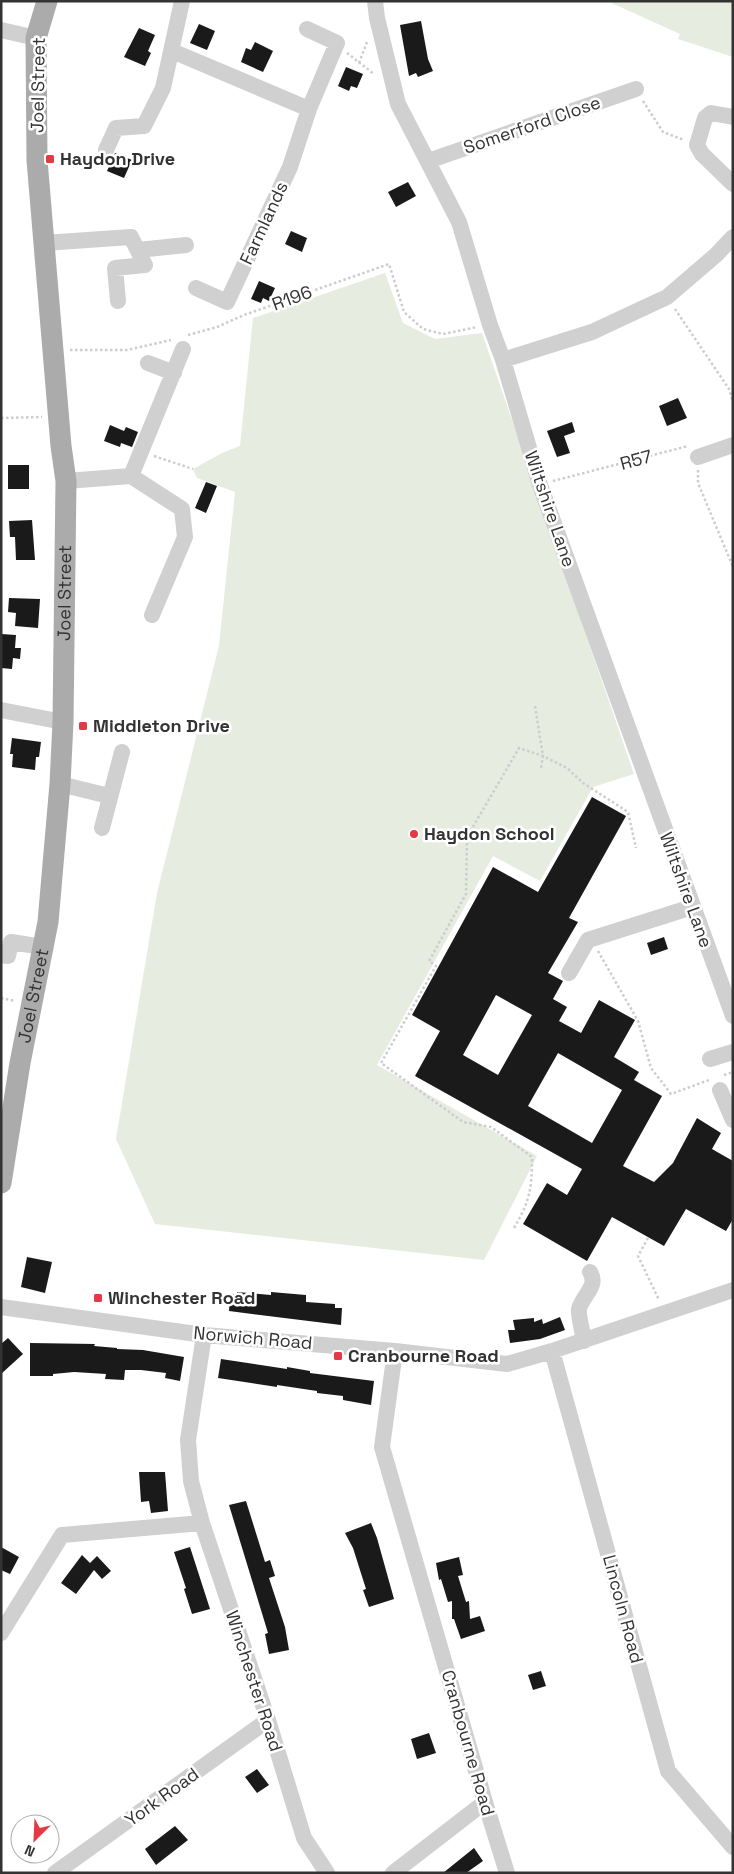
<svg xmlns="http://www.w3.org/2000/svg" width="734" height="1874" viewBox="0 0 734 1874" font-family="'Space Grotesk',sans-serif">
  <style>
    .green { fill: #e6ecdf }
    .building { fill: #1a1a1a; fill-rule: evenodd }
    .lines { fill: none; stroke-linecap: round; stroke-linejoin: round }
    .path { stroke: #cdcdcd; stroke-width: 2.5; stroke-dasharray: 2.5 2.5; stroke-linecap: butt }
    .minor { stroke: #d0d0d0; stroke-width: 16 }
    .major { stroke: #ababab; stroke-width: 21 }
    .poi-dot { fill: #e63946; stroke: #fff; stroke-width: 2 }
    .labels { text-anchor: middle; stroke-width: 5; stroke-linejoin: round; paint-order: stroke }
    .street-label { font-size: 18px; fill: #333; stroke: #fff }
    .poi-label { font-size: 18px; font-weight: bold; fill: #333; stroke: #fff; text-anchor: start }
  </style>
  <rect width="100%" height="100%" fill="#fff"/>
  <!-- green -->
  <path class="green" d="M607,1H733V57L678,39L680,34Z
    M385,273L403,323L435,339L482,333L634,774L593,787L540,881L493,856L377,1065L537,1156L484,1260L155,1224L116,1139L157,893L219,646L235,492L197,478L193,469L222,453L240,446L253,318Z"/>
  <!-- building -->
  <path class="building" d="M421,21L428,59L433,71L418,77L416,73L409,76L400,25Z
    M199,24L215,31L207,50L190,43Z
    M139,28L155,35L148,51L151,53L145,66L124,57Z
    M255,42L273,51L263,72L241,62L246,48L251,50Z
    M346,67L363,74L357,88L351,86L349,91L338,86Z
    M115,153L132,160L124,178L107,171Z
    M408,182L416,196L396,207L388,192Z
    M291,231L307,238L302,252L285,244Z
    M259,281L275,288L269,301L263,298L261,303L251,299Z
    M678,398L687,418L667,426L659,406Z
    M572,422L575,432L564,436L570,453L557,457L547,431Z
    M110,425L124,431L126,427L138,432L132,447L121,443L120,447L104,441Z
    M8,465H29V489H8Z
    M206,482L217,486L206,513L195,508Z
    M32,520L35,560H16L15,537H10L9,521Z
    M9,598L40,599L38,628L15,626L16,613L8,612Z
    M1,634L16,635L15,648H21L20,659L13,658L12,669L1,668Z
    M12,738L41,742L39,757H36L35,770L12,767L13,754H10Z
    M592,797L626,816L569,918L578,922L548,973L563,981L553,999L567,1007L559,1021L581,1033L599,1000L635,1020L614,1057L639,1072L634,1080L662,1096L623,1166L654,1182L673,1163L697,1118L721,1133L712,1149L733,1161V1219L726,1231L686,1209L664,1246L612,1217L587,1261L523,1224L547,1183L567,1195L582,1169L415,1076L440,1031L412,1015L493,867L538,892ZM496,995L532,1015L498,1075L463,1055ZM558,1053L622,1090L592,1143L528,1106Z
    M664,937L668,949L651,955L647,943Z
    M27,1257L52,1262L45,1293L21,1287Z
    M237,1292L271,1295V1292L306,1295V1302L335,1304V1308H342L341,1325L229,1311L230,1294H237Z
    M560,1317L565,1330L540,1339L510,1343L508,1330H515L513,1320L534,1318V1322L542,1319L543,1324Z
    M8,1338L23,1354L1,1374V1344Z
    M30,1343L95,1344L94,1346L117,1348V1349L143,1350L184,1357L180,1381L165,1378L166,1373L141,1370H125L124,1380L105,1379L106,1374L74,1372L53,1374V1376H30Z
    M221,1359L287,1369V1367L310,1371V1373L374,1381L371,1405L343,1400V1396L317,1393V1391L277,1385V1387L218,1378Z
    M139,1472H165L168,1511L151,1513L149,1501L141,1502Z
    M246,1501L265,1562L270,1560L275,1576L269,1578L285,1627L289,1650L269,1654L265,1634L268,1633L229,1505Z
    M371,1523L377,1538L394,1599L369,1607L363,1590L366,1589L353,1548L345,1533Z
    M1,1547L19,1557L10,1574L1,1570Z
    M190,1547L210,1609L192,1614L184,1589L186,1588L174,1552Z
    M82,1555L90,1563L97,1556L111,1571L102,1579L94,1570L76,1594L61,1583Z
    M459,1557L463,1575L458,1576L466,1602L469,1601L470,1619L480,1616L485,1631L461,1639L454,1619H452V1601L448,1602L441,1579L439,1580L436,1563Z
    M541,1671L546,1686L533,1690L528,1675Z
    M429,1733L436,1753L417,1759L411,1739Z
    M257,1769L269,1785L257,1793L245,1777Z
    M175,1826L188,1840L156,1865L145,1849Z
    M474,1848L483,1861L466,1873H443Z"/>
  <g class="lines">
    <!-- path -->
    <path class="path" d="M347,53L374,74
      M359,63L367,42
      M643,101L663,132L684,140
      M675,309L729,389L733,402
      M188,335L217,327L244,315L389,264L404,312L423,329L443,334L477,327
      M70,350H127L171,340
      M1,418L42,417
      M154,456L193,469
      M698,470V483L733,567
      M553,481L688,446
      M535,706L543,756L541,768
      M598,951L638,1021L651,1068L671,1094L709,1080
      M1,998L15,1001
      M724,1075L733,1072
      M514,1228C530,1201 532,1188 532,1157L491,1127L463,1122L381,1063L436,966L429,961L466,894L467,837L519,748L543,756L567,768L583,783L628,812L636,848
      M648,1238L638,1256L659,1300"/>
    <!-- minor -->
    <path class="minor" d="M375,1L377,18L398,104L459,222L490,325L503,360L540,485L733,1016
      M1,30L36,38
      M172,51L309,109
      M733,117L711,113L705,118L697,145L702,154L733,184
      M106,150L116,128L144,126L163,88L182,1
      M428,161L636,89
      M44,243L131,237L145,265L115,268L118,301
      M138,250L186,245
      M196,288L227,302L290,167L309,109L337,43L307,29
      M503,360L592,332L667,297L716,255L733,237
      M148,363L174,373
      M698,457L733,445
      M131,476L183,349
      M66,481L131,476L182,509L185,537L152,615
      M1,710L63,722
      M60,784L109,796
      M102,828L122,752
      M1,955L8,956L11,942L43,947
      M569,973L588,940L692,907
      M710,1059L733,1052
      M720,1090L733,1120
      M1,1307L204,1335L395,1351L507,1364L552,1351L733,1290
      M204,1335L188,1440L191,1481L202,1523L268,1720L304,1838L327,1873
      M584,1341C583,1333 578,1316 579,1309C582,1296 599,1286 590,1272
      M395,1351L382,1447L485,1802L507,1873
      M552,1351L668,1771L733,1847
      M1,1633L62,1535L202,1523
      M55,1873L268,1720
      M393,1873L485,1802"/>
    <!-- major -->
    <path class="major" id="s1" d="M1,1183L20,1063L48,922L60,784L63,722L66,481L61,446L37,160L36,38L47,1"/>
  </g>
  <!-- markers -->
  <g class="poi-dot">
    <rect x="45" y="154" width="10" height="10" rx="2.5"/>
    <rect x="78" y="721" width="10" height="10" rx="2.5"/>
    <circle cx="414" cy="834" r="5"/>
    <rect x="93" y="1293" width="10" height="10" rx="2.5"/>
    <rect x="333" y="1351" width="10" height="10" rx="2.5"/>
  </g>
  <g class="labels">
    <!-- street labels -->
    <g class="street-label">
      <text transform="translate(38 85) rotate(-89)" y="6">Joel Street</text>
      <text transform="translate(532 125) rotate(-19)" y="6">Somerford Close</text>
      <text transform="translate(264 223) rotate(-65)" y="6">Farmlands</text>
      <text transform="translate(292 298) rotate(-20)" y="6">R196</text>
      <text transform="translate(636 460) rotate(-15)" y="6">R57</text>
      <text transform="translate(550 509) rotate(71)" y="6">Wiltshire Lane</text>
      <text dy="6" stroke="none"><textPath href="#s1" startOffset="595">Joel Street</textPath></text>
      <text transform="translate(686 890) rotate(70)" y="6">Wiltshire Lane</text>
      <text dy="6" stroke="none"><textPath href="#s1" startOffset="190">Joel Street</textPath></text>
      <text transform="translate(253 1338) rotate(5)" y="6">Norwich Road</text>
      <text transform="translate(623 1609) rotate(75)" y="6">Lincoln Road</text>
      <text transform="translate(254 1681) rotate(72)" y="6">Winchester Road</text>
      <text transform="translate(468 1743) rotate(74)" y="6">Cranbourne Road</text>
      <text transform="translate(162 1797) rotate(-36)" y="6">York Road</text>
    </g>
    <!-- poi labels -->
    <g class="poi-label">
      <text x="60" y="165">Haydon Drive</text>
      <text x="93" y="732">Middleton Drive</text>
      <text x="424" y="840">Haydon School</text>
      <text x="108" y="1304">Winchester Road</text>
      <text x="348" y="1362">Cranbourne Road</text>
    </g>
  </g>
  <!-- border -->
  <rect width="734" height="1874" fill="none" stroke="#333333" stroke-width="5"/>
  <!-- north arrow -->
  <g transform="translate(35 1839) rotate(204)"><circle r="24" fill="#ffffff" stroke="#adadad"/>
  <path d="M0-4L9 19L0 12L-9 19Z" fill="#e63946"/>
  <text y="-8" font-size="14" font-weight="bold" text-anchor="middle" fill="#333333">N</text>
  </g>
</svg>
